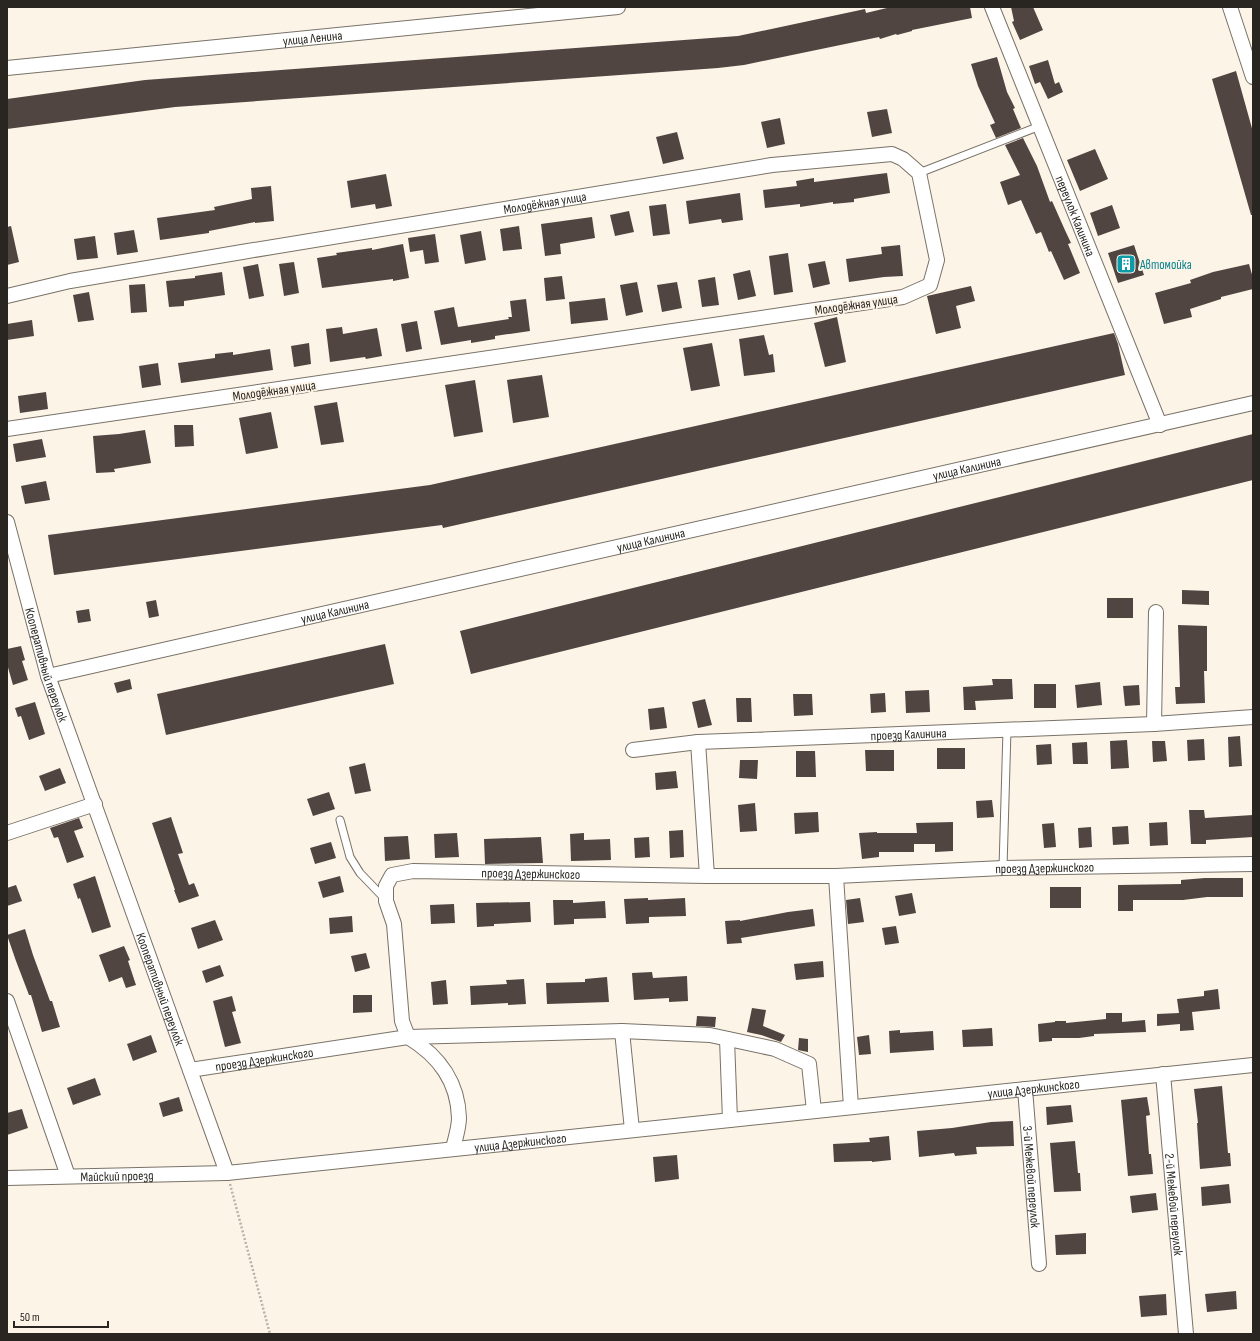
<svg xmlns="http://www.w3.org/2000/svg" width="1260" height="1341" viewBox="0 0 1260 1341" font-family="'Sofia Sans Condensed',sans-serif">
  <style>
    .building { fill: #514542 }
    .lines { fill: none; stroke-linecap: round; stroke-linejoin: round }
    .service-casing { stroke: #797267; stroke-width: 9 }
    .minor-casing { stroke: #797267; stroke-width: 16 }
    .path { stroke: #b9b2a9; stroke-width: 2.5; stroke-dasharray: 2 2; stroke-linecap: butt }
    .service { stroke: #fff; stroke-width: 7 }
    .minor { stroke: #fff; stroke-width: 14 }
    .labels { text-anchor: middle; stroke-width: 4; stroke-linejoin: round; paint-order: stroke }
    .street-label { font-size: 13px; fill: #292621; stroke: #fdf4e8 }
    .culture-label { font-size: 13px; fill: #0d838f; stroke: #fdf4e8; text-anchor: start }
  </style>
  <rect width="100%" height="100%" fill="#fdf4e8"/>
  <!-- building -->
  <path class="building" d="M891,7H970L972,18L912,30V31L897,35L896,34L880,39L879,37L744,65L718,68L175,107L7,129V99L145,80L738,36L865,9L866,13Z
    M1011,7H1033L1043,30L1020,40L1012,22L1014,21Z
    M997,57L1007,92L1015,108L1013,109L1021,128L996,138L990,125L995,123L978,86L971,64Z
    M1048,60L1055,84L1059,82L1063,92L1048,99L1040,82L1035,84L1029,66Z
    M1236,71L1253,132V215H1251L1212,79Z
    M887,109L892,133L872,137L867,112Z
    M780,118L785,144L767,148L761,122Z
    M677,132L684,159L663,164L656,137Z
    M1023,138L1037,166L1050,202L1052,201L1064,228L1071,243L1068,244L1080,273L1064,280L1051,251L1049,252L1041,232L1036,234L1021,200L1008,205L1000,182L1020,175L1005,145Z
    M1095,149L1108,179L1080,191L1067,160Z
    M887,173L890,193L854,199V202L833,204V202L800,207V204L765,208L763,190L797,186L796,181L814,178V182Z
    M386,174L392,206L376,209L375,204L351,208L347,181Z
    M271,186L274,221L255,223V222L209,231V233L160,240L157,218L215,210L214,207L252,199L251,188Z
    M740,193L743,220L722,223L721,219L689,224L686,201Z
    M666,204L670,234L653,236L649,206Z
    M1112,205L1120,228L1098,236L1090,213Z
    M629,211L634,232L615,236L610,215Z
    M592,217L595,238L560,244L561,254L545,256L541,224Z
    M11,226L19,262L7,265V227Z
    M519,226L522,249L503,251L500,229Z
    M134,230L138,252L117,255L114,233Z
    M481,231L486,260L465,264L460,235Z
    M435,234L439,262L425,264L423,250L410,252L408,238Z
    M95,236L98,258L77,260L74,239Z
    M403,244L409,278L393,281V279L322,288L317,258L337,255L336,253L372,248V250Z
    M900,245L903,276L884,277L849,282L846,259L882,254L881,247Z
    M1134,245L1144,275L1118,283L1108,253Z
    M788,253L793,292L774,295L769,256Z
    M825,261L830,284L813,288L808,264Z
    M294,262L299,293L284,296L279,264Z
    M258,264L264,296L249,299L243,267Z
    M1249,264L1253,278V289L1221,297V299L1190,309L1192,317L1164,324L1155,293L1191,283L1190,280L1213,272Z
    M750,270L756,296L738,300L733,274Z
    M222,272L225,295L184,301V306L169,307L166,281L195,278V276Z
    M562,276L565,299L546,301L544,278Z
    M715,277L719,305L702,307L698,280Z
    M637,282L643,312L626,316L620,285Z
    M677,282L682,308L662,312L657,285Z
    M145,284L147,312L131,313L129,285Z
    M971,286L975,301L956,306L961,328L936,334L927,296Z
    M89,292L94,320L78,322L73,295Z
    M605,298L608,320L571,324L569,302Z
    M526,299L530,331L495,336V339L471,343V340L441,345L434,311L454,307L458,327L509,319L508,317H512L510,301Z
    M837,317L846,362L825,367L814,323Z
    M32,320L34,336L7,340V324Z
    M417,321L422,349L406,352L401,324Z
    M342,327L343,334L377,328L382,356L366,359L365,357L330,362L326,329Z
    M1114,333L1118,344L1125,375L443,528L442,525L54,575L48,535L430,485Z
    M764,335L769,355L773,354L775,372L744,376L739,339Z
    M309,343L311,364L294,367L291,346Z
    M712,343L720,386L691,391L683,348Z
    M270,349L273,370L181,383L178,363L215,358V354L233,352V355Z
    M158,363L161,385L142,388L139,366Z
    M542,375L549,417L513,423L507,380Z
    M475,380L483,432L454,437L445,385Z
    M46,392L48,409L20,413L18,396Z
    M337,402L344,442L321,445L314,406Z
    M271,412L278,448L246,454L239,418Z
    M174,425H193L194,446L175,447Z
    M145,430L151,463L114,469L115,472L96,473L93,436L119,434Z
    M1253,434V480L471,674L460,631Z
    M42,439L46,457L16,462L13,444Z
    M46,481L50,500L25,504L21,486Z
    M1182,590L1209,591V605L1182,604Z
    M1107,598H1133V618H1107Z
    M156,600L159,616L149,618L146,602Z
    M89,609L91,621L78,623L76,611Z
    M1178,625L1207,626V671H1204L1205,703L1176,704L1175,687H1180Z
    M385,644L394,684L166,735L157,694Z
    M21,646L25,660L22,661L28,680L13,685L7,664V649Z
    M130,679L132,689L117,693L114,683Z
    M992,679H1012L1013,699L975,701L976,710H964L963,687L993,685Z
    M1100,682L1102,705L1077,708L1075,685Z
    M1034,684H1056V708H1034Z
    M1139,685L1140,705L1125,706L1123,686Z
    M929,690L930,712L906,713L905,691Z
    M885,693L886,712L871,713L870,694Z
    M793,694H812L813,715L794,716Z
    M736,698H751L752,722H737Z
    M705,699L712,725L698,728L692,702Z
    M35,702L45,734L29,740L21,716L18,717L15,708Z
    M664,707L667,728L650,730L648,709Z
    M1240,736L1242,766L1229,767L1228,737Z
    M1204,739L1205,760L1188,761L1187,740Z
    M1127,740L1129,768L1111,769L1110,741Z
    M1152,741H1165L1167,761L1153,762Z
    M1087,742L1088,764H1073L1072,743Z
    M1051,744L1052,764L1037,765L1036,745Z
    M937,748H965V769H937Z
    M865,750H894V771H866Z
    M796,751H815L816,777H796Z
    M740,760H758L757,779L739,778Z
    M365,763L371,791L355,794L349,767Z
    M60,768L66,783L45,791L39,776Z
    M676,771L678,788L656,790L655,773Z
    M329,792L335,809L313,816L307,799Z
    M992,800L994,817L977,818L976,801Z
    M755,803L757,831L740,832L738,805Z
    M1189,810H1204L1205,818L1253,815V837L1206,840V844H1191Z
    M818,812L819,832L795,834L794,813Z
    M171,817L183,853L178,854L189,885L194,883L199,896L179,903L174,890H175L152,823Z
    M79,818L83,828L74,831L84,857L67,863L58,837L54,838L50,828Z
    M953,822V851L935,852V844H914V852H879V857L862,859L859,833L877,832V833H917L916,823Z
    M1167,822L1168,845L1150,846L1149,823Z
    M1054,823L1056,847L1044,848L1042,824Z
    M1128,826L1129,844L1113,845L1112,827Z
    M1091,827L1092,847L1079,848L1078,828Z
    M683,830L684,857L670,858L669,831Z
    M457,833L459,857L435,858L434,834Z
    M584,833V840L610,839L611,860L571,861L570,834Z
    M408,836L410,859L385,861L384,837Z
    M541,837L543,863L485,864L484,839Z
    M649,837L650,857L635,858L634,838Z
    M331,842L336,858L315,864L310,848Z
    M95,876L111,927L92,933L80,898L78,899L73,884Z
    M340,876L344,892L323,898L318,882Z
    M1205,878H1243V897H1207L1183,900H1133V911H1118V885L1181,884V880Z
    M16,885L22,901L7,906V888Z
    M1050,887H1081V908H1050Z
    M912,893L916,913L899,916L895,896Z
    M648,898V900L685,898L686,916L649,917V923L626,924L624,899Z
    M860,898L864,922L848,924L846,900Z
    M553,900H573V903L605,901L606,918L574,919V924L554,925Z
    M530,902L531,922L494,924V926L477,927L476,903Z
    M454,904L455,923L431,924L430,905Z
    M813,909L815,926L741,938L742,943L727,944L725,921L740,920V921L788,912Z
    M352,916L353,932L330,934L329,918Z
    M215,920L223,940L198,949L191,928Z
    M896,926L899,943L885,945L882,928Z
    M25,929L33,955L50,1001H52L60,1027L42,1032L31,995H29L16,961L7,935Z
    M124,946L130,960L128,961L136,985L126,988L122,977L109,982L99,955Z
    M366,953L370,968L355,972L351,956Z
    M823,961L824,977L796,980L794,964Z
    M220,965L224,976L206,983L202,971Z
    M652,972L653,978L687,976L688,1001L669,1002V998L634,1000L632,973Z
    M607,977L609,1002L547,1004L546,983L585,982V979Z
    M524,979L526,1004L508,1005V1003L471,1005L470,986L507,984L506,980Z
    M446,980L448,1004L433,1005L431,982Z
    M1218,989L1220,1009L1192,1012L1194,1030L1180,1031V1024L1157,1026V1014L1179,1013L1177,999L1204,996V991Z
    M353,995H372V1012L353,1013Z
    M232,996L236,1011L232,1012L241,1043L225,1047L213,1001Z
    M752,1008L766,1010L763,1026L785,1035L781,1042L761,1035L747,1032Z
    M1106,1013H1122V1022L1145,1020L1146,1032L1094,1034V1036L1079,1038H1052V1041L1039,1042L1038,1024L1055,1022V1021H1066V1023L1106,1019Z
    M697,1016L716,1017L715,1027L696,1026Z
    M992,1028L993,1046L963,1047L962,1030Z
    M900,1030V1033L933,1031L934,1050L890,1053L889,1031Z
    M151,1035L157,1052L133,1061L127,1044Z
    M869,1035L871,1054L859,1055L857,1037Z
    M799,1038L808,1039V1052L798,1050Z
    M95,1078L101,1095L73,1105L67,1088Z
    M1222,1086L1228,1153H1230L1231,1166L1200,1169L1197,1123H1198L1194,1089Z
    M179,1097L183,1111L163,1117L159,1103Z
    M1147,1097L1150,1115L1146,1116L1149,1154H1151L1153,1174L1128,1176L1121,1100Z
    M1071,1105L1073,1122L1047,1125L1046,1107Z
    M22,1109L28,1128L7,1135V1113Z
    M1013,1121L1014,1146L976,1147L977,1154L955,1156L954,1153L919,1157L917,1131L952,1128L991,1122Z
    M889,1136L891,1160L872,1162V1161L834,1162L833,1144L870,1142L869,1138Z
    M1075,1141L1078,1173H1080L1081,1191L1054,1192L1050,1143Z
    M677,1155L679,1179L655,1182L653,1157Z
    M1229,1184L1231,1203L1202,1206L1201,1187Z
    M1156,1193L1158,1210L1132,1213L1130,1196Z
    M1086,1233V1254L1056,1255L1055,1235Z
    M1236,1291L1237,1309L1207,1312L1205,1294Z
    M1166,1294L1167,1315L1141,1317L1139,1296Z"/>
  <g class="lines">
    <!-- service casing -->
    <g class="service-casing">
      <path id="service" d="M919,173L1040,126
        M340,820L350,857L360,873L385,899
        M1003,868L1007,730"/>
    </g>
    <!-- minor casing -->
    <g class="minor-casing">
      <g id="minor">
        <path id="s1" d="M992,7L1160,425"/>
        <path d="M1230,7L1253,77"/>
        <path id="s2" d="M7,68L618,7"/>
        <path id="s3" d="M7,296L70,281L242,252L772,165L892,154L903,159L919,173L937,260L930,285L903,297L7,429"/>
        <path id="s4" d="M7,522L48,676L227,1173"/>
        <path id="s5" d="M48,676L1253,403"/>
        <path d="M1154,724L1156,612"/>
        <path d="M633,750L698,742"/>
        <path d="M7,833L95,804"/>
        <path id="s6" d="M707,876L698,742L1154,724L1253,717"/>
        <path d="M836,876L851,1107"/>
        <path d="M7,1001L68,1176"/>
        <path d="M622,1031L710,1035L775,1049L809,1064L814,1111"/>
        <path d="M408,1037L622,1031L632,1130"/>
        <path d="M408,1037C439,1056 458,1081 459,1118C459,1128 455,1139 453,1149"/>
        <path d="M727,1039L730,1120"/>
        <path id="s7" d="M190,1070L408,1037L402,1021L394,924L386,901V886L392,875L413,871L707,876H836L1003,868L1253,864"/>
        <path id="s8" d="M1163,1074L1186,1334"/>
        <path id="s9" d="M1025,1089L1039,1264"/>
        <path id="s10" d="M7,1178L227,1173L1253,1065"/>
      </g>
    </g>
    <!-- path -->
    <path class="path" d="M230,1184L270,1334"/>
    <!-- service -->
    <use href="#service" class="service"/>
    <!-- minor -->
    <use href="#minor" class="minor"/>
  </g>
  <!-- icons -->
  <defs>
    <g id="building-square" transform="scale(1)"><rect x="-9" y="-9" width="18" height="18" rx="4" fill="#0f9aa8" stroke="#fdf4e8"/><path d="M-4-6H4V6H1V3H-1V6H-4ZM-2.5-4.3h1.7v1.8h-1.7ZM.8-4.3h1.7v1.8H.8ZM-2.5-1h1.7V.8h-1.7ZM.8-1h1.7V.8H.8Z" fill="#fff"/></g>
  </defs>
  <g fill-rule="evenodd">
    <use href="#building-square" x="1126" y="264"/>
  </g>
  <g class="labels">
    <!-- street labels -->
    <g class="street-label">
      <text dy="5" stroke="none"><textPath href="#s2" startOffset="307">улица Ленина</textPath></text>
      <text dy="5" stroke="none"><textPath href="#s3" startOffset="546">Молодёжная улица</textPath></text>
      <text dy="5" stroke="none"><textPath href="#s1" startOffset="225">переулок Калинина</textPath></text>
      <text transform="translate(856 304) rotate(-8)" y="5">Молодёжная улица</text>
      <text transform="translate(274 390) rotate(-8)" y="5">Молодёжная улица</text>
      <text dy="5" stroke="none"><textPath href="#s5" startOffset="942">улица Калинина</textPath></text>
      <text dy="5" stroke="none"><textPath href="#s5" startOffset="618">улица Калинина</textPath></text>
      <text dy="5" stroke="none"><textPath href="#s5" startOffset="294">улица Калинина</textPath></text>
      <text dy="5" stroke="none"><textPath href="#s4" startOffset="148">Кооперативный переулок</textPath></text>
      <text dy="5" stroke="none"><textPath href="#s6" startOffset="345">проезд Калинина</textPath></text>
      <text dy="5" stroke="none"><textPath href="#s7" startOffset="1040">проезд Дзержинского</textPath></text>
      <text dy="5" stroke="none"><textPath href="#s7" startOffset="526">проезд Дзержинского</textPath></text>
      <text dy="5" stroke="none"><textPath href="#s4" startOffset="492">Кооперативный переулок</textPath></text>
      <text dy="5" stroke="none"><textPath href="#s7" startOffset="75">проезд Дзержинского</textPath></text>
      <text dy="5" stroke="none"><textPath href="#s10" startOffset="1031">улица Дзержинского</textPath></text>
      <text dy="5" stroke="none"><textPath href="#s10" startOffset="515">улица Дзержинского</textPath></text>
      <text dy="5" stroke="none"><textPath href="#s10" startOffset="110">Майский проезд</textPath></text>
      <text dy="5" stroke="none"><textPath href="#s9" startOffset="88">3-й Межевой переулок</textPath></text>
      <text dy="5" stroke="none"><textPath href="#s8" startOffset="131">2-й Межевой переулок</textPath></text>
    </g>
    <!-- culture labels -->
    <g class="culture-label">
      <text x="1140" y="269">Автомойка</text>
    </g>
  </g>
  <!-- border -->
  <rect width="1260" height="1341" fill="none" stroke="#292621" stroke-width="16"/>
  <!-- scale -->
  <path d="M14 1321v6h94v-6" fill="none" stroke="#292621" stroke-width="2"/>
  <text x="20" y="1321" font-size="12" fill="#292621" stroke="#fdf4e8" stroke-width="3" paint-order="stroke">50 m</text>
</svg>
